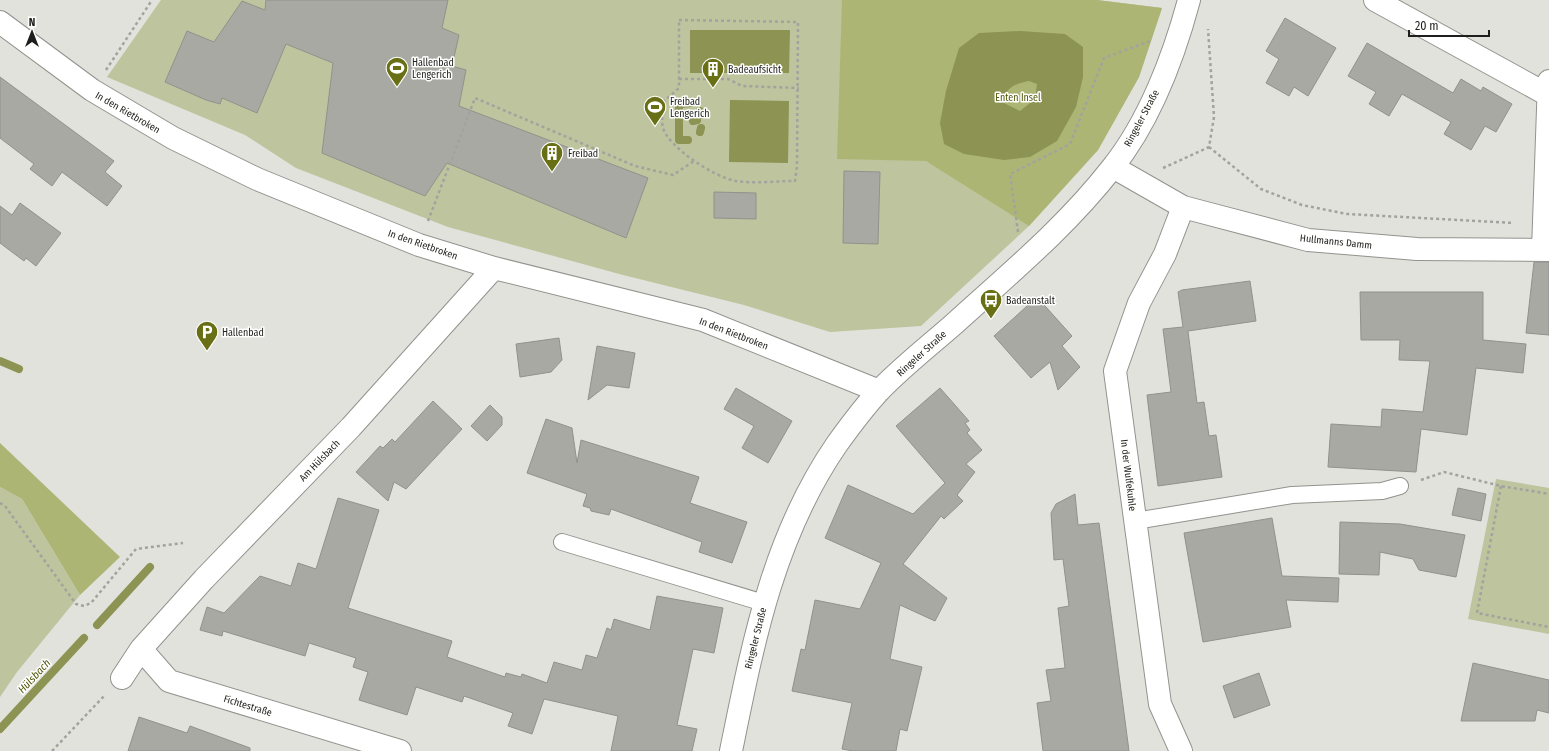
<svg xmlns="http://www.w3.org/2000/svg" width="1549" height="751" viewBox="0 0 1549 751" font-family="'Fira Sans Condensed',sans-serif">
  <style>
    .green { fill: #bec49d }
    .forest { fill: #adb574 }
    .water { fill: #8c9353; fill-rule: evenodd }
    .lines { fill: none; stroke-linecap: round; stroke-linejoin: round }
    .stream { stroke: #8c9353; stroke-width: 8 }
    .building { fill: #a8a9a3; stroke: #91928c }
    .lane-casing { stroke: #92938e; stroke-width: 18 }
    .street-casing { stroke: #92938e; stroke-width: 24 }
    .path { stroke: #a2a39e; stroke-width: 2.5; stroke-dasharray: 3 3; stroke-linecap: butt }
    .lane { stroke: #fff; stroke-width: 16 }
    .street { stroke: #fff; stroke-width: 22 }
    .labels { text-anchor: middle; stroke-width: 3; stroke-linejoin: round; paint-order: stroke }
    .poi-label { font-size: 10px; fill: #1e1f1d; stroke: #fffffe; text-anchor: start }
    .park-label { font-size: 10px; fill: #53590d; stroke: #fffffe }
    .street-label { font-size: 10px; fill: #1e1f1d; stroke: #fffffe }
    .water-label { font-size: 11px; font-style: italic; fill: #53590e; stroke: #fffffe }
  </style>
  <rect width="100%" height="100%" fill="#e1e2dc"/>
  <!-- green -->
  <path class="green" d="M161,0H1097L1162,8L1139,77L1098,150L1029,226L921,326L830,332L744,305L623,275L448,227L296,168L245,135L107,77Z
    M1496,479L1549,488V634L1468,619Z
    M0,487L22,499L80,595L17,672L0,697Z"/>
  <!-- forest -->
  <path class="forest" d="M842,0H1097L1162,8L1139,77L1098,150L1029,226L926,161L837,159Z
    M0,443L120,557L80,595L22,499L0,487Z"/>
  <!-- water -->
  <path class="water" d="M690,30H790L789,73H690Z
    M1020,31L1065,34L1083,47V77L1076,107L1057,141L1030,157L1004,160L964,154L944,144L940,123L946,91L959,48L979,33ZM1029,81L1037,84L1035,99L1020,111L1002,102C1007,87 1014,84 1029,81Z
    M730,100L789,101L788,163L729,162Z"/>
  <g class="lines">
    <!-- stream -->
    <path class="stream" d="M700,111L701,115
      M693,121L697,120
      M700,132L701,128
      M688,140H679V104L691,103
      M0,361L19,369
      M97,625L150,567
      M0,729L84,638"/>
  </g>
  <!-- building -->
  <path class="building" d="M266,0H448L442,28L459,35L452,66L466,70L459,106L648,178L626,238L447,163L425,196L322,153L333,63L286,44L257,113L222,98L220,104L206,100L165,82L187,31L214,42L242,1L265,10Z
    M1285,18L1336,48L1308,96L1294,87L1289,96L1266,83L1279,59L1266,51Z
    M1367,43L1453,93L1461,79L1481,91L1483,87L1512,104L1496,132L1485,126L1471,150L1444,134L1451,122L1402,94L1389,116L1369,104L1376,92L1348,76Z
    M0,77L114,161L105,172L122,186L107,206L62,172L52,186L30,169L34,164L0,138Z
    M844,171L880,172L878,244L843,243Z
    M714,192L756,193V219L714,218Z
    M20,203L61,233L36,266L26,258L24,261L0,243V206L12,215Z
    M1534,262H1549V335L1526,333Z
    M1250,281L1256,321L1188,331L1197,403L1204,402L1209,436L1216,435L1222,477L1158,486L1147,395L1171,392L1163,329L1183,327L1178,292L1182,290Z
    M1360,292H1483V340L1526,344L1523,373L1476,368L1467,435L1421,429L1416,472L1328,467L1331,424L1381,427L1382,409L1423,412L1430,361L1399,360L1400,340H1361Z
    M1037,297L1072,336L1062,346L1080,367L1058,390L1050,362L1031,378L994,336Z
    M559,338L562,360L551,372L520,377L516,344Z
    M597,346L635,353L629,388L607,385L588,400Z
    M736,388L792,421L768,463L742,448L754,426L724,409Z
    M940,388L969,421L965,423L970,430L967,433L982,450L966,464L975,472L957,495L963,501L944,519L941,516L903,564L947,598L935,621L900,605L890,659L922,667L907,731L900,729L896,751H853L842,749L852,703L792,691L801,649L805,650L815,600L860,609L881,563L825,538L848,485L913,514L945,483L896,426Z
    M433,401L462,429L406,489L394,482L388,501L356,472L380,446L383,448L392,439L395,442Z
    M490,405L502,417V425L487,441L471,426Z
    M546,419L572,428L577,463L581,440L699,477L690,503L747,522L732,563L699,552L702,542L611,509L609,515L591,511L590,508L583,506L587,494L527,473Z
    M1458,488L1486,494L1481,521L1452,515Z
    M1075,494L1078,525L1099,523L1129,751H1043L1037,703L1051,701L1046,670L1065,668L1058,608L1069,606L1063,559L1054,560L1051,513L1056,504Z
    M338,498L379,510L348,608L452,641L447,657L505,677L506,673L521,677L522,674L547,683L554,662L582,670L586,655L597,658L607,628L611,630L614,619L650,630L657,596L723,608L714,653L693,649L677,725L697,729L692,751H611L618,716L544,699L532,734L508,726L513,713L464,696L462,702L416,687L407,715L359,700L368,672L353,667L356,658L309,643L305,656L223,631L222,636L200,630L207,607L224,613L260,576L291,586L298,563L316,569Z
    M1272,518L1282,576L1339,578L1338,602L1286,600L1291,627L1203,642L1184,533Z
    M1340,522L1400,524L1465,535L1456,577L1419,570L1413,559L1380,552L1379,575L1339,574Z
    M1473,663L1549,680V713L1537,710L1535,721H1461Z
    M1259,673L1270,705L1234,718L1223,686Z
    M139,717L187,733L190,726L250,748V751H128Z"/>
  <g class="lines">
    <!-- lane casing -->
    <g class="lane-casing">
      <path id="lane" d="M1135,521L1292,495L1382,491L1400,486
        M562,542L764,603"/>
    </g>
    <!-- street casing -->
    <g class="street-casing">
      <path id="street" d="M1375,0L1548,95
        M0,22L92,90L173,138L257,179L419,245L494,268L703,320L879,391
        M1113,167L1183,207L1308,240L1417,249L1549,250
        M1543,250L1549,81
        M141,649L204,579L351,427L494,268
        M122,678L141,649L169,681L400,751
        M731,751C753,643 773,537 837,444C850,426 864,407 879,391C902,367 929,346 954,324C1009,274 1066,227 1112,168C1149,122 1174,56 1189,0
        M1181,751L1160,704L1115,371L1139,303L1165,254L1183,207"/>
    </g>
    <!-- path -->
    <path class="path" d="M679,20L798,22L797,166L795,181C776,181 755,184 736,181C716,178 669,148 663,128C661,121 663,110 662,103L679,88Z
      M106,70L152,0
      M679,79H728L742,86L799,88
      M1209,147L1261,189L1302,205L1347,214L1514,223
      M1163,168L1209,147L1214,117L1208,29
      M428,221L475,98L635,166L673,175L694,161
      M1018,232L1010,174L1070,144L1104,58L1150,41
      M1421,480L1444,472L1501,486L1549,494
      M1501,486L1477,613L1549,627
      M0,503L5,506L76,604L84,606L91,603L136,549L183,543
      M52,751L105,695"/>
    <!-- lane -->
    <use href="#lane" class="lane"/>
    <!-- street -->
    <use href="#street" class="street"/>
  </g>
  <!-- icons -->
  <defs>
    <g id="stadium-pin" transform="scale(1.15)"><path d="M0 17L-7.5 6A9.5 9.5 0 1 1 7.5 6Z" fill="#686f15" stroke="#fffffe"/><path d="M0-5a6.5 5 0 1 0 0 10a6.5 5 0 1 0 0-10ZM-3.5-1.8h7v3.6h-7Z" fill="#fff"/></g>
    <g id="building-pin" transform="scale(1.15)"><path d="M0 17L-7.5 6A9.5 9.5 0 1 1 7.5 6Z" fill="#686f15" stroke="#fffffe"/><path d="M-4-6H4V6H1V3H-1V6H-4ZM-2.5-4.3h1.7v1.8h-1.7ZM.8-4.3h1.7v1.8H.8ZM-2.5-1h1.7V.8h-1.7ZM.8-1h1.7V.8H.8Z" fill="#fff"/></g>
    <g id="bus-pin" transform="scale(1.15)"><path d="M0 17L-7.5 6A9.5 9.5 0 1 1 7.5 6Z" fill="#686f15" stroke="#fffffe"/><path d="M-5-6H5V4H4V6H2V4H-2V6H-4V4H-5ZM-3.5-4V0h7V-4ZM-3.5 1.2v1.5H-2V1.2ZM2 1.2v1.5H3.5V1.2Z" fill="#fff"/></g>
    <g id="parking-pin" transform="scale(1.15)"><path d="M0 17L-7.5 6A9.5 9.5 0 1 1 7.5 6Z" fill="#686f15" stroke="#fffffe"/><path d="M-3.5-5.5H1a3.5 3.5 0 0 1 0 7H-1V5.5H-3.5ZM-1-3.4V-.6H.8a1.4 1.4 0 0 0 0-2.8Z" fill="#fff"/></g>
  </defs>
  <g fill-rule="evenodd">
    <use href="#stadium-pin" x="397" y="68"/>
    <use href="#building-pin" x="713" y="69"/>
    <use href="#stadium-pin" x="655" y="107"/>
    <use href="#building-pin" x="552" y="153"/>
    <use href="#bus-pin" x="991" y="300"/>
    <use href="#parking-pin" x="207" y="332"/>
  </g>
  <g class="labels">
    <!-- poi labels -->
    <g class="poi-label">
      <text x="412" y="66">Hallenbad<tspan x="412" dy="12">Lengerich</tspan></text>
      <text x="728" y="73">Badeaufsicht</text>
      <text x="670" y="105">Freibad<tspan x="670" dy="12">Lengerich</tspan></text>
      <text x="568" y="157">Freibad</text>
      <text x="1006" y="304">Badeanstalt</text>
      <text x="222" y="336">Hallenbad</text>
    </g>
    <!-- park labels -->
    <g class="park-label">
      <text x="1018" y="101">Enten Insel</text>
    </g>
    <!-- street labels -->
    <g class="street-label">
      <text transform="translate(128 112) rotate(30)" y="4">In den Rietbroken</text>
      <text transform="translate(1141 118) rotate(-62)" y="4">Ringeler Straße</text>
      <text transform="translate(1336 241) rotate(6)" y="4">Hullmanns Damm</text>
      <text transform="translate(423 244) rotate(19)" y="4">In den Rietbroken</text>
      <text transform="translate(734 333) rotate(21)" y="4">In den Rietbroken</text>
      <text transform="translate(921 353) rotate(-42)" y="4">Ringeler Straße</text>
      <text transform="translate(319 460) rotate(-46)" y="4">Am Hülsbach</text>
      <text transform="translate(1129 475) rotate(83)" y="4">In der Wulfekuhle</text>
      <text transform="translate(755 638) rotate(-76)" y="4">Ringeler Straße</text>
      <text transform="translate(248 705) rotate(17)" y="4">Fichtestraße</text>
    </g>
    <!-- water labels -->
    <g class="water-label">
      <text transform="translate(34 676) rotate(-47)" y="4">Hülsbach</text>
    </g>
  </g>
  <!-- north arrow -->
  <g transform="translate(32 32)" stroke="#fffffe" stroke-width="3" paint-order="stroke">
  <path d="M0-3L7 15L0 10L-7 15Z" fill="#1e1f1d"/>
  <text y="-6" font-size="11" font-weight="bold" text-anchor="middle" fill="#1e1f1d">N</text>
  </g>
  <!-- scale -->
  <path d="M1409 30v6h80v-6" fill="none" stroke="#1e1f1d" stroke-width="2"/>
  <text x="1415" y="30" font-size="12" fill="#1e1f1d" stroke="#fffffe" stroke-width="3" paint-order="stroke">20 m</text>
</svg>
